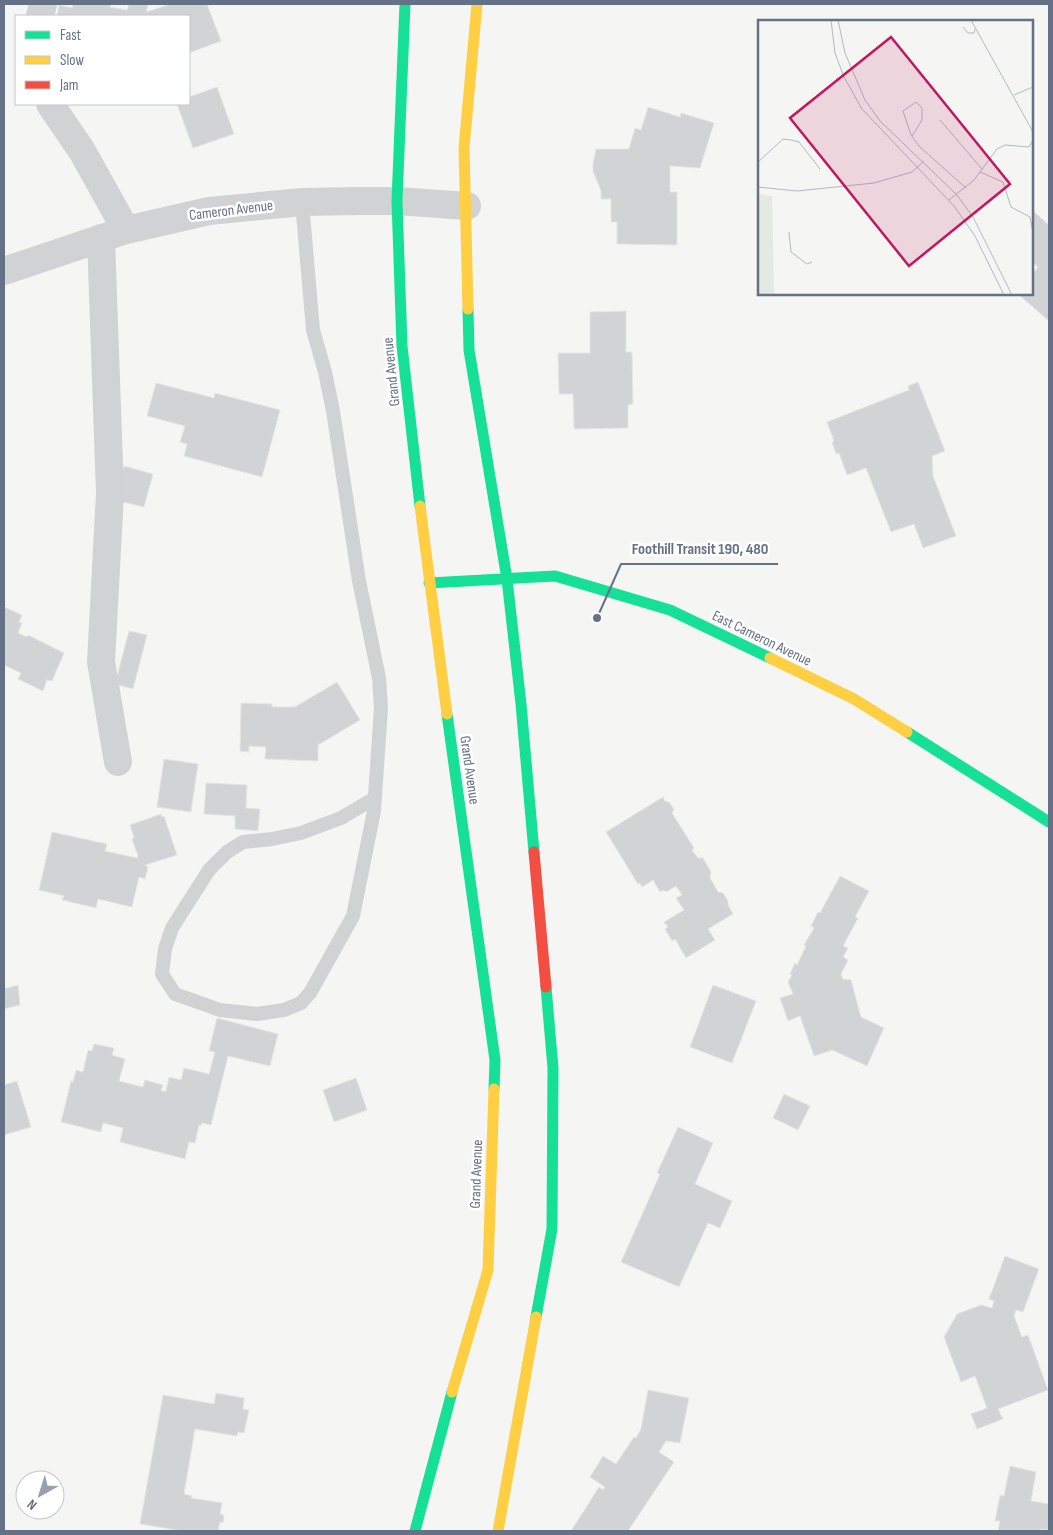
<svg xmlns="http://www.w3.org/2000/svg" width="1053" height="1535" viewBox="0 0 1053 1535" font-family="'Sofia Sans Condensed',sans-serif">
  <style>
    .building { fill: #d2d3d4; stroke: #e4e5e4 }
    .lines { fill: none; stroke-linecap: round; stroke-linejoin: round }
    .lane { stroke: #d1d2d3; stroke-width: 14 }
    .street { stroke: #d1d2d3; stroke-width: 28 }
    .fast { stroke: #16e098; stroke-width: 11 }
    .slow { stroke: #ffcf43; stroke-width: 11 }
    .jam { stroke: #f24e42; stroke-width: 11 }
    .labels { text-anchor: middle; stroke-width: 5; stroke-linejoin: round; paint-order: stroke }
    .street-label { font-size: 15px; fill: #647186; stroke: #fff }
    .inset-road { fill: none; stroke: #b2b9c1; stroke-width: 1 }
    .view { fill: #c2185b; fill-opacity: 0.15; stroke: #c2185b; stroke-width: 2.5 }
    .inset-edge { fill: none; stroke: #647186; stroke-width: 2.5 }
    .leader { fill: none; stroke: #647186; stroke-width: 2 }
    .callout-dot { fill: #647186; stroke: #fff; stroke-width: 2 }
    .callout-label { font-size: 16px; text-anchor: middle; font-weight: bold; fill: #647186; stroke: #fff; stroke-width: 5; stroke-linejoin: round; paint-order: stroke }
  </style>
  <rect width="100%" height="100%" fill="#f5f6f4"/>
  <!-- building -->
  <path class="building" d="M73,4H111L110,7L127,10L129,4H143L148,5L146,12L171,4H207L221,41L189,53V16H57L59,5L72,8Z
    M217,87L234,134L193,148L177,104H189V97Z
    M648,107L680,117L681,113L714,123L700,168L670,166V192H677V245L617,244V222H611V199H601V191L593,171V163L596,149H629L635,128L641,130Z
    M1033,211L1049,225V321L1018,294H1032V275L1038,267L1032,262V213Z
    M626,311V352H632L633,404L628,405V428L574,429L573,394H559L558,353H590V312Z
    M918,382L945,451L932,456L933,476L956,536L923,548L914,524L891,532L866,468L847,475L839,453L836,454L832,442L834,441L827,422L909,390L908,386Z
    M156,383L214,398L215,393L280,410L262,477L184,456L187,444L180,442L185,426L147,416Z
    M124,466L153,474L144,507L115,500Z
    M4,607L22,615L19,622L22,623L18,633L27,637L28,635L64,653L52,681L47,680L43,691L18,679L21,673L4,665Z
    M129,631L147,635L133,689L115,684Z
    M337,682L360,720L318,745V761L265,759L266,747L249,746V752L240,751L241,703L272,704V707H295Z
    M164,759L198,764L191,812L157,807Z
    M206,783L247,785L246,808L260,809L258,831L235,829V816L204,814Z
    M663,797L665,801L669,802L674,809L672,813L694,848L692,850L698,858H703L711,872L710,878L718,892L723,893L728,901V905L733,914L708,929L715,940L686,958L675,939L672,941L665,929L668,927L664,922L684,910L676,898L682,895L676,886L666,892L664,890L660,892L653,880L642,887L640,883L638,884L606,832Z
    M161,814L162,817L164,816L177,855L145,865L148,867L145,879L139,877L132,907L98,899L96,908L62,900L64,896L39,890L52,832L107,844L105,851L137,858L138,856L132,839L134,838L130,825Z
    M840,876L869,891L855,917L858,918L843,946L848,948L843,957L848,960L841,974L843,979L851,980L861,1017L884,1028L867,1066L832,1050L814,1056L800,1016L788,1021L780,998L793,994L788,982L792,975L790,974L795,963L797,965L806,946L804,945L814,928L811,926L818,912L820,913Z
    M18,985L20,1005L4,1009V989Z
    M713,985L756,1001L732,1063L690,1047Z
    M217,1018L278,1034L270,1066L228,1056L211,1125L202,1123L201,1126L199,1125L195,1143L189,1142L185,1159L120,1142L123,1128L103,1123L101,1132L61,1122L71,1081L73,1082L76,1070L83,1072L88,1050L92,1051L94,1044L114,1048L112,1055L125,1059L119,1081L143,1087L145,1080L163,1085L161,1091H166L169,1077L181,1080L184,1068L209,1074L215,1052L209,1051Z
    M356,1078L367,1110L334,1122L323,1090Z
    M17,1081L31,1127L4,1135V1085Z
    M784,1094L810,1106L798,1130L773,1118Z
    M678,1127L713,1143L695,1184L732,1201L720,1228L708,1223L679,1287L621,1262L660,1174L657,1173Z
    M1005,1256L1039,1269L1023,1312L1016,1310L1014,1316L1022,1337L1028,1335L1048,1390L998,1409L1003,1419L977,1429L971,1414L987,1408L975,1376L961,1382L944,1337L957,1314L981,1305L992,1308L994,1301L989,1299Z
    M648,1390L689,1398L680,1443L666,1441L659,1452L674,1462L628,1531H571L599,1487L603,1490L605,1487L590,1477L603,1456L616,1464L634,1437L636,1438L641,1429Z
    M216,1393L244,1398L243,1409L249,1410L244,1433L238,1432L237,1436L195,1429L184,1494L192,1496L191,1498L222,1503L220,1514L224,1515L223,1523L220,1522L218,1531H182L140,1524L163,1395L214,1404Z
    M1010,1466L1036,1472L1031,1501L1049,1504V1530L1041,1529V1531H998L1000,1521H995L1000,1495L1004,1496Z"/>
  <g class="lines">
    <!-- lane -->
    <path class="lane" d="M302,202L313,330L325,372L333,411L359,581L379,678L381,708L374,811L353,916L310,993L301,1003L284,1010L257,1014L220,1010L175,994L162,974L165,949L172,928L209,870L227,852L243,842L272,839L301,833L341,818L375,798"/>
    <!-- street -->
    <path class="street" d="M40,16L43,4
      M50,104L82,151L126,230
      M101,238L110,493L101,662L118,762
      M4,271L126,230L209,211L302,202L361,201H397L467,206"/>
    <!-- fast -->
    <path class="fast" d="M405,4L397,201L402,346L420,506
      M468,309L469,350L507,579L521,704L534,852
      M429,583L555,576L670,610L770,658
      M447,714L495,1060L494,1089
      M907,732L1049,822
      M536,1317L552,1229L553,1068L546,987
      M415,1531L452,1392"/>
    <!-- slow -->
    <path class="slow" d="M468,309L464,148L477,4
      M420,506L447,714
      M770,658L854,699L907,732
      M452,1392L488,1270L494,1089
      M498,1531L536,1317"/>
    <!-- jam -->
    <path class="jam" d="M534,852L546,987"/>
  </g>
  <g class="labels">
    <!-- street labels -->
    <g class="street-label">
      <text transform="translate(231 210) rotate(-7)" y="5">Cameron Avenue</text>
      <text transform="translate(391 372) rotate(-96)" y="5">Grand Avenue</text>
      <text transform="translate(762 638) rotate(26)" y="5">East Cameron Avenue</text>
      <text transform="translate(470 770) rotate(82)" y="5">Grand Avenue</text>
      <text transform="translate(476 1174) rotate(-88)" y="5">Grand Avenue</text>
    </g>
  </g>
  <!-- overview -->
  <g transform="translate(758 20)">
    <rect width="275" height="275" fill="#f5f6f4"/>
    <path d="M0,174L14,176L16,275H0Z" fill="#e4e9e2"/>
    <path class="inset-road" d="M73,0L77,33L86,57L104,89L196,186L217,216L246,275M80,0L87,33L107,80L122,101L199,175L215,197L254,275M213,0L275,112M205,7L210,13H216L217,9M256,75L275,67M182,100L224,149M154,116L164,100V88L158,82L145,91L153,115L156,119L161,126L163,128L208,168M0,142L25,119L33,120L41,122L62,149M222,152L245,162L253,187L272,197L275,213M0,167L39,171L116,163L154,152L166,141M191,180L216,160L239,129L247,125L271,127L275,120M31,212L33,232L49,244L54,242"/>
    <path class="view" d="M133,17L252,164L151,246L32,98Z"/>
    <rect width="275" height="275" class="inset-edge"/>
  </g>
  <!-- callouts -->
  <path class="leader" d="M597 618L621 564H778"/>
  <circle class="callout-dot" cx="597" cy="618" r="5"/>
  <g class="callout-label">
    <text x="700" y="554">Foothill Transit 190, 480</text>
  </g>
  <!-- border -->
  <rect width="1053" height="1535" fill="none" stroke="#647186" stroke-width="10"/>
  <!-- legend -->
  <rect x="15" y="15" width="175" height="90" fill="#ffffff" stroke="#c1c6cf"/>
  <rect x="25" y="31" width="25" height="8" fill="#16e098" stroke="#c1c6cf"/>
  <text x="60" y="40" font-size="15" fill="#647186">Fast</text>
  <rect x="25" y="56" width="25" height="8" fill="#ffcf43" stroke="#c1c6cf"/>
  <text x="60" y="65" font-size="15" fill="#647186">Slow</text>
  <rect x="25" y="81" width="25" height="8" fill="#f24e42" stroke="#c1c6cf"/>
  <text x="60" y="90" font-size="15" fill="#647186">Jam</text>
  <!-- north arrow -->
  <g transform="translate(40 1495) rotate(219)"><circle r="24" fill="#ffffff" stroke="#c1c6cf"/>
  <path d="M0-4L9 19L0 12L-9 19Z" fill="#97a0ac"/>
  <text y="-8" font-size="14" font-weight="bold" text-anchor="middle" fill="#647186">N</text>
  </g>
</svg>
